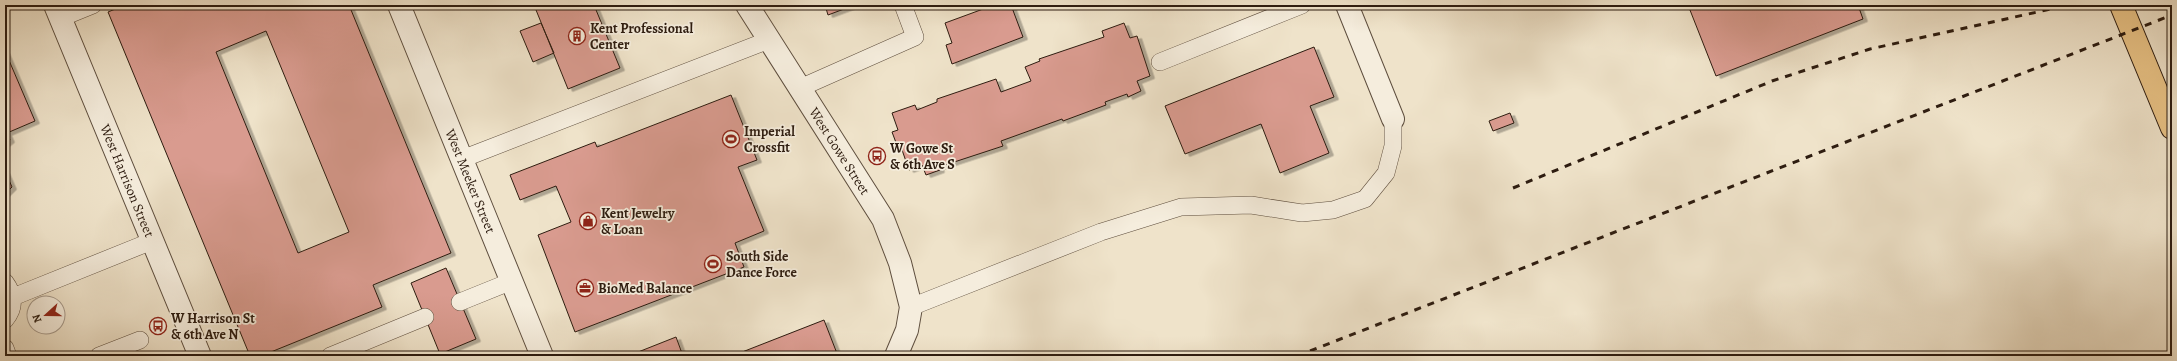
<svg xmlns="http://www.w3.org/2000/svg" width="2177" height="361" viewBox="0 0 2177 361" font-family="Alegreya,serif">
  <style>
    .building { fill: #d99b8f; stroke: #2d1c10; fill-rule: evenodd; filter: url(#shadow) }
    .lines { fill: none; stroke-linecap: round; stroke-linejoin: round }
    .service-casing { stroke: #5e4e3e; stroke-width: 18 }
    .minor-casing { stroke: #5e4e3e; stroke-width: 24 }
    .tertiary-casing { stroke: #5e4e3e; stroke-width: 24 }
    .primary-casing { stroke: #2d1c10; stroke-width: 24 }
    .service { stroke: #f5eddd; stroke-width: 17 }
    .minor { stroke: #f5eddd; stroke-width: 22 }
    .tertiary { stroke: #f5eddd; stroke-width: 22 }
    .primary { stroke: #e8c285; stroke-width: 22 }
    .rail { stroke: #2d1c10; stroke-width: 3; stroke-dasharray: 7 7; stroke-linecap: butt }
    .labels { text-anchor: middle; stroke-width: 3.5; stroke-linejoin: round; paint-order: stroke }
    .poi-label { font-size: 14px; font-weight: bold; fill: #2d1c10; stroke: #f5eddd; text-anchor: start }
    .street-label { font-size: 14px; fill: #2d1c10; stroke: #f5eddd }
  </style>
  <defs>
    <filter id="shadow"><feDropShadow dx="4.5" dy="2.5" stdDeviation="0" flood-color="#0004"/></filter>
  </defs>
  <rect width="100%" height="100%" fill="#efe3ca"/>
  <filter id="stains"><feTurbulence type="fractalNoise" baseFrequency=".005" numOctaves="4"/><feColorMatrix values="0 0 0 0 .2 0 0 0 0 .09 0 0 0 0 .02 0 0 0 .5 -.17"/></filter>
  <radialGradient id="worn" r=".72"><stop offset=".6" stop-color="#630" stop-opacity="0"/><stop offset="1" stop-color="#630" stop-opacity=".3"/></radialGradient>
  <!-- building -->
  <path class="building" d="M125,5H349L451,253L373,285L382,307L261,356H250L108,12ZM266,31L349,232L298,253L216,52Z
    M534,5H594L620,68L568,89Z
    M825,5H851L852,6L828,15Z
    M994,5H1011L1023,37L952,64L946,45L952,43L945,23Z
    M1688,5H1858L1863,19L1716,76Z
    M541,23L554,53L533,62L520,31Z
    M1124,23L1130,38L1137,36L1150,76L1137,81L1141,91L1128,97L1127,94L1105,102L1106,105L1063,121L1062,119L1001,141L1003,146L939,167L940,170L926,175L922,165L909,170L901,147L898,148L892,132L898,130L892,113L915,105L917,110L937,102V99L996,79L1001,92L1031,81L1025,67L1040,61L1039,59L1104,37L1102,31Z
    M1314,47L1334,97L1310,106L1329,153L1280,173L1261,124L1185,154L1165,106Z
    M5,51L35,121L7,133L10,140L5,144Z
    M731,95L757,160L738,167L764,231L735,243L744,267L575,332L538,235L571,222L556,186L520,200L510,175L595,142L597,147Z
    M1510,113L1514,123L1493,131L1489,121Z
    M5,171L12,187L5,194Z
    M446,268L476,339L440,354L411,283Z
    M824,320L838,356H732Z
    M676,337L683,356H628Z"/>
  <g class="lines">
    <!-- service casing -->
    <g class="service-casing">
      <path id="service" d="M61,18L93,5
        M1160,62L1302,5
        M800,88L915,37L903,5
        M462,159L769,40
        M5,282C14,294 16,307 5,320
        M13,297L152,241
        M460,302L512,281
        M911,307L1101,232L1181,207L1251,205L1302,213L1333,210L1365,199L1386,173L1393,146V119
        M5,348L8,356
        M99,356L140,340
        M330,356L425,317"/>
    </g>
    <!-- minor casing -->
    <g class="minor-casing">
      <g id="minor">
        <path id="s1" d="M55,5L200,356"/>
        <path id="s2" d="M747,5L883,219L900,263L911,307L907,330L896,356"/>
        <path d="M1347,5L1393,119"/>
      </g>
    </g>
    <!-- tertiary casing -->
    <g class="tertiary-casing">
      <g id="tertiary">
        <path id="s3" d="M399,5L542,356"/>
      </g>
    </g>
    <!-- primary casing -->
    <g class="primary-casing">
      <path id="primary" d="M2121,5L2172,128"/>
    </g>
    <!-- service -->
    <use href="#service" class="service"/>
    <!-- minor -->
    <use href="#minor" class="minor"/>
    <!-- tertiary -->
    <use href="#tertiary" class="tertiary"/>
    <!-- primary -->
    <use href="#primary" class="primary"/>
    <!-- rail -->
    <path class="rail" d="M1513,188L1772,81L1870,49L2069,5
      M1297,356L2172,15"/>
  </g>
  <!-- icons -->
  <defs>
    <g id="building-ring" transform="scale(0.9)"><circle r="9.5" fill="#f5eddd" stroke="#8f2418" stroke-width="1.5"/><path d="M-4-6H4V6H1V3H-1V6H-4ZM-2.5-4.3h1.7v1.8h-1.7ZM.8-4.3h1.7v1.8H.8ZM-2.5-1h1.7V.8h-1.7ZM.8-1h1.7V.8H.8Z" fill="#8f2418"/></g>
    <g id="stadium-ring" transform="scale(0.9)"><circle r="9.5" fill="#f5eddd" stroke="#8f2418" stroke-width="1.5"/><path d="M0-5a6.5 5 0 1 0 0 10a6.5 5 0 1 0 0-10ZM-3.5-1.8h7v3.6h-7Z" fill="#8f2418"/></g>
    <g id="bus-ring" transform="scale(0.9)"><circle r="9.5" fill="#f5eddd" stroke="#8f2418" stroke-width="1.5"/><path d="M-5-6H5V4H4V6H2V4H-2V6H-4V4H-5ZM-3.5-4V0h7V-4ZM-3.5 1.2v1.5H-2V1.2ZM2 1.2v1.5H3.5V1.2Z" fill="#8f2418"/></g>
    <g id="shop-ring" transform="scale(0.9)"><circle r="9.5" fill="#f5eddd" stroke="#8f2418" stroke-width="1.5"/><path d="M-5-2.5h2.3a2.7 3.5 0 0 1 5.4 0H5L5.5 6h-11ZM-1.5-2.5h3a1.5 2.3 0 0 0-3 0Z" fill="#8f2418"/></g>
    <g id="office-ring" transform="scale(0.9)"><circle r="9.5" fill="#f5eddd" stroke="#8f2418" stroke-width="1.5"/><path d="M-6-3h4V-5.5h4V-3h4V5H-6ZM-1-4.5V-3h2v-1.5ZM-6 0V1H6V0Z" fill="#8f2418"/></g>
  </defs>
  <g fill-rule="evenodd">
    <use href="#building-ring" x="577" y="36"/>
    <use href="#stadium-ring" x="731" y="139"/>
    <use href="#bus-ring" x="877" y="156"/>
    <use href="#shop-ring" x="588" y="221"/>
    <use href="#stadium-ring" x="713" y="264"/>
    <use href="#office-ring" x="585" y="288"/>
    <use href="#bus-ring" x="158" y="326"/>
  </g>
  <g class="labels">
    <!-- poi labels -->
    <g class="poi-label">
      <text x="590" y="33">Kent Professional<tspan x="590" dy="16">Center</tspan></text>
      <text x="744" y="136">Imperial<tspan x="744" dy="16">Crossfit</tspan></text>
      <text x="890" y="153">W Gowe St<tspan x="890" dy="16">&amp; 6th Ave S</tspan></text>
      <text x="601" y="218">Kent Jewelry<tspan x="601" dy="16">&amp; Loan</tspan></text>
      <text x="726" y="261">South Side<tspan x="726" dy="16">Dance Force</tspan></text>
      <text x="598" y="293">BioMed Balance</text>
      <text x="171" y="323">W Harrison St<tspan x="171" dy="16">&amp; 6th Ave N</tspan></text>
    </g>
    <!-- street labels -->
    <g class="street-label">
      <text dy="5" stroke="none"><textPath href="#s2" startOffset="173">West Gowe Street</textPath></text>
      <text dy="5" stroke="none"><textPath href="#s1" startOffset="190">West Harrison Street</textPath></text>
      <text dy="5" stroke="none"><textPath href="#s3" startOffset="190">West Meeker Street</textPath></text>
    </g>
  </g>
  <!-- margin -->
  <rect width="2177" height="361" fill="none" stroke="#efe3ca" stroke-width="20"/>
  <rect x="6" y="6" width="2165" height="349" fill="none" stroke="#2d1c10" stroke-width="2"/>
  <rect x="10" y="10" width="2157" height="341" fill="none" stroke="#2d1c10"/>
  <!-- north arrow -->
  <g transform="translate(46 315) rotate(249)"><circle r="19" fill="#f5eddd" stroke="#a5998b"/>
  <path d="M0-3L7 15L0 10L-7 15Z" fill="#8f2418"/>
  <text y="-6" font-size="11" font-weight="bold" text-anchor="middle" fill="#2d1c10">N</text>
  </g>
  <rect width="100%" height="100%" filter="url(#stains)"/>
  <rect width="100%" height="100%" fill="url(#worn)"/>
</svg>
